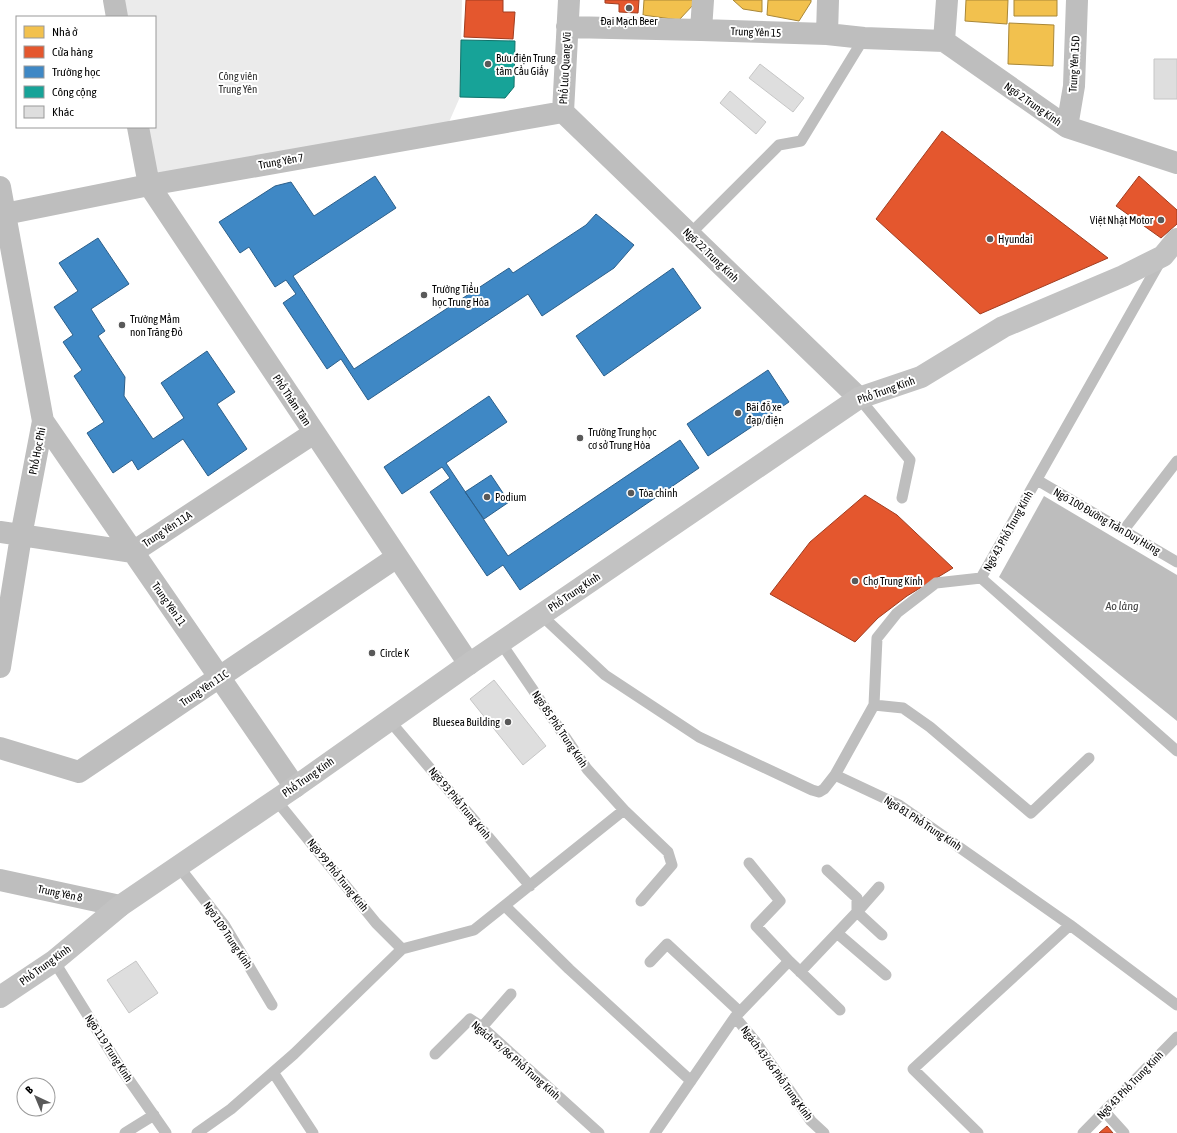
<svg xmlns="http://www.w3.org/2000/svg" width="1177" height="1133" viewBox="0 0 1177 1133" font-family="'Asap Condensed',sans-serif">
  <style>
    .green { fill: #ebebeb }
    .water { fill: #bdbdbd }
    .homes { fill: #f2c14e; stroke: #a98737 }
    .shops { fill: #e4572e; stroke: #a03d20 }
    .schools { fill: #3f88c5; stroke: #2c5f8a }
    .public { fill: #17a398; stroke: #10726a }
    .building { fill: #dedede; stroke: #c6c6c6 }
    .lines { fill: none; stroke-linecap: round; stroke-linejoin: round }
    .service { stroke: #bebebe; stroke-width: 11 }
    .minor { stroke: #bebebe; stroke-width: 22 }
    .secondary { stroke: #c2c2c2; stroke-width: 22 }
    .poi-dot { fill: #595959; stroke: #fff; stroke-width: 1.5 }
    .labels { text-anchor: middle; stroke-width: 4; stroke-linejoin: round; paint-order: stroke }
    .poi-label { font-size: 11px; fill: #000; stroke: #fff; text-anchor: start }
    .street-label { font-size: 11px; fill: #000; stroke: #fff }
    .park-label { font-size: 11px; fill: #313131; stroke: #fff }
    .water-label { font-size: 12px; font-style: italic; fill: #424242; stroke: #fff }
  </style>
  <rect width="100%" height="100%" fill="#fff"/>
  <!-- green -->
  <path class="green" d="M114,0H462L460,97L449,122L149,185L138,127H155V17H117Z"/>
  <!-- water -->
  <path class="water" d="M1044,496L1177,575V721L999,577Z"/>
  <!-- homes -->
  <path class="homes" d="M644,0H694V4L679,20L643,15Z
    M733,0H762V12L743,9Z
    M768,0H811V2L799,21L767,15Z
    M966,0H1008L1007,24L965,21Z
    M1014,0H1057V16H1014Z
    M1009,23L1054,25L1053,66L1008,64Z"/>
  <!-- shops -->
  <path class="shops" d="M466,0H503V12H515L513,39L464,37Z
    M605,0H639L638,13L619,12V4L605,3Z
    M942,131L1108,258L980,314L876,219Z
    M1139,176L1177,210V224L1161,238L1116,206Z
    M865,495L897,515L953,568L907,596L878,618L855,642L770,594L810,542Z
    M1107,1126L1113,1133H1099Z"/>
  <!-- schools -->
  <path class="schools" d="M375,176L396,208L293,276L354,369L509,268L513,273L586,225L596,214L634,245L614,268L542,316L528,294L368,400L341,359L327,369L283,303L296,294L286,280L275,287L249,247L240,253L219,222L275,186L291,182L314,216Z
    M98,238L129,284L91,309L105,331L98,336L125,377L124,396L153,439L184,418L161,383L207,351L235,392L217,404L247,449L208,476L183,439L138,470L132,460L113,473L87,433L104,422L74,376L82,370L63,342L73,335L54,307L78,291L59,263Z
    M673,268L701,308L604,376L576,336Z
    M768,370L789,402L708,456L687,424Z
    M489,396L507,422L446,463L508,556L680,440L699,468L520,590L503,565L487,576L430,492L450,478L442,467L402,494L384,467Z
    M491,475L509,502L484,519L465,492Z"/>
  <!-- public -->
  <path class="public" d="M461,40L515,41L514,87L505,98L460,97Z"/>
  <!-- building -->
  <path class="building" d="M1154,59H1177V99H1154Z
    M760,64L804,98L793,112L749,78Z
    M730,91L766,122L756,134L720,103Z
    M494,680L546,746L523,765L470,699Z
    M136,961L158,993L129,1013L107,980Z"/>
  <g class="lines">
    <!-- service -->
    <path class="service" d="M690,234L779,145L801,141L864,38
      M859,398L910,460L902,498
      M1037,480L1177,562
      M1123,531L1177,461
      M981,578L1161,260
      M981,578L1177,751
      M540,614L605,675L699,737L812,790L819,792L824,789L835,775L874,705L877,638L897,613L936,583L981,578
      M501,643L587,769L624,810L668,852L672,865L641,901
      M874,705L903,708L930,727L1031,813L1089,758
      M389,720L530,886
      M835,775L899,805L1070,925L1177,1005
      M276,800L376,923L402,949
      M749,863L780,901L756,926L789,961L840,1010
      M179,867L225,926L272,1005
      M827,870L857,898V912L882,935
      M505,906L569,969L691,1081
      M837,933L886,975
      M54,961L118,1064L166,1133
      M650,962L667,944L740,1012
      M800,972L857,912L879,887
      M735,1017L755,1041L811,1121L824,1133
      M482,1027L511,994
      M435,1054L470,1019L482,1027L599,1133
      M273,1072L313,1133
      M1105,1112L1124,1133
      M125,1133L154,1115
      M197,1133L231,1109L294,1054L402,949L474,930L624,810
      M655,1133L735,1017L789,961
      M978,1133L913,1069L1070,925
      M1083,1133L1177,1037"/>
    <!-- minor -->
    <path class="minor" d="M114,0L117,17
      M567,27L701,30L827,34L864,38L944,41
      M701,30L703,0
      M827,34L828,0
      M944,41L1067,127L1177,163
      M944,41L947,0
      M563,112L859,398
      M563,112L569,0
      M138,127L149,185L469,664
      M1067,127L1074,86L1077,0
      M0,187L43,421L21,536L0,667
      M0,215L149,185L563,112
      M43,421L295,787
      M0,532L133,552L314,433
      M0,748L79,772L397,557
      M0,880L120,906"/>
    <!-- secondary -->
    <path class="secondary" d="M0,997L54,961L120,906L295,787L469,664L859,398L921,377L1003,327L1123,276L1163,256L1177,239"/>
  </g>
  <!-- markers -->
  <g class="poi-dot">
    <circle cx="629" cy="8" r="4"/>
    <circle cx="488" cy="64" r="4"/>
    <circle cx="1161" cy="220" r="4"/>
    <circle cx="990" cy="239" r="4"/>
    <circle cx="424" cy="295" r="4"/>
    <circle cx="122" cy="325" r="4"/>
    <circle cx="738" cy="413" r="4"/>
    <circle cx="580" cy="438" r="4"/>
    <circle cx="631" cy="493" r="4"/>
    <circle cx="487" cy="497" r="4"/>
    <circle cx="855" cy="581" r="4"/>
    <circle cx="372" cy="653" r="4"/>
    <circle cx="508" cy="722" r="4"/>
  </g>
  <g class="labels">
    <!-- poi labels -->
    <g class="poi-label">
      <text x="629" y="25" text-anchor="middle">Đại Mạch Beer</text>
      <text x="496" y="62">Bưu điện Trung<tspan x="496" dy="13">tâm Cầu Giấy</tspan></text>
      <text x="1153" y="224" text-anchor="end">Việt Nhật Motor</text>
      <text x="998" y="243">Hyundai</text>
      <text x="432" y="293">Trường Tiểu<tspan x="432" dy="13">học Trung Hòa</tspan></text>
      <text x="130" y="323">Trường Mầm<tspan x="130" dy="13">non Trăng Đỏ</tspan></text>
      <text x="746" y="411">Bãi đỗ xe<tspan x="746" dy="13">đạp/điện</tspan></text>
      <text x="588" y="436">Trường Trung học<tspan x="588" dy="13">cơ sở Trung Hòa</tspan></text>
      <text x="639" y="497">Tòa chính</text>
      <text x="495" y="501">Podium</text>
      <text x="863" y="585">Chợ Trung Kính</text>
      <text x="380" y="657">Circle K</text>
      <text x="500" y="726" text-anchor="end">Bluesea Building</text>
    </g>
    <!-- street labels -->
    <g class="street-label">
      <text transform="translate(756 32) rotate(2)" y="4">Trung Yên 15</text>
      <text transform="translate(1074 64) rotate(-87)" y="4">Trung Yên 15D</text>
      <text transform="translate(565 68) rotate(-87)" y="4">Phố Lưu Quang Vũ</text>
      <text transform="translate(1033 104) rotate(35)" y="4">Ngõ 2 Trung Kính</text>
      <text transform="translate(281 161) rotate(-10)" y="4">Trung Yên 7</text>
      <text transform="translate(711 255) rotate(44)" y="4">Ngõ 22 Trung Kính</text>
      <text transform="translate(886 390) rotate(-20)" y="4">Phố Trung Kính</text>
      <text transform="translate(292 400) rotate(56)" y="4">Phố Thâm Tâm</text>
      <text transform="translate(37 451) rotate(-79)" y="4">Phố Học Phi</text>
      <text transform="translate(1107 521) rotate(30)" y="4">Ngõ 100 Đường Trần Duy Hưng</text>
      <text transform="translate(167 529) rotate(-33)" y="4">Trung Yên 11A</text>
      <text transform="translate(1008 531) rotate(-61)" y="4">Ngõ 43 Phố Trung Kính</text>
      <text transform="translate(574 592) rotate(-34)" y="4">Phố Trung Kính</text>
      <text transform="translate(169 604) rotate(55)" y="4">Trung Yên 11</text>
      <text transform="translate(204 688) rotate(-34)" y="4">Trung Yên 11C</text>
      <text transform="translate(560 729) rotate(56)" y="4">Ngõ 85 Phố Trung Kính</text>
      <text transform="translate(308 777) rotate(-35)" y="4">Phố Trung Kính</text>
      <text transform="translate(460 803) rotate(50)" y="4">Ngõ 93 Phố Trung Kính</text>
      <text transform="translate(923 823) rotate(33)" y="4">Ngõ 81 Phố Trung Kính</text>
      <text transform="translate(338 875) rotate(51)" y="4">Ngõ 99 Phố Trung Kính</text>
      <text transform="translate(60 893) rotate(12)" y="4">Trung Yên 8</text>
      <text transform="translate(228 935) rotate(56)" y="4">Ngõ 109 Trung Kính</text>
      <text transform="translate(45 965) rotate(-36)" y="4">Phố Trung Kính</text>
      <text transform="translate(109 1048) rotate(57)" y="4">Ngõ 119 Trung Kính</text>
      <text transform="translate(516 1060) rotate(41)" y="4">Ngách 43/86 Phố Trung Kính</text>
      <text transform="translate(777 1073) rotate(54)" y="4">Ngách 43/66 Phố Trung Kính</text>
      <text transform="translate(1130 1085) rotate(-46)" y="4">Ngõ 43 Phố Trung Kính</text>
    </g>
    <!-- park labels -->
    <g class="park-label">
      <text x="238" y="80">Công viên<tspan x="238" dy="13">Trung Yên</tspan></text>
    </g>
    <!-- water labels -->
    <g class="water-label">
      <text x="1122" y="610">Ao làng</text>
    </g>
  </g>
  <!-- legend -->
  <rect x="16" y="16" width="140" height="112" fill="#ffffff" stroke="#999999"/>
  <rect x="24" y="26" width="20" height="12" fill="#f2c14e" stroke="#999999"/>
  <text x="52" y="36" font-size="12" fill="#000000">Nhà ở</text>
  <rect x="24" y="46" width="20" height="12" fill="#e4572e" stroke="#999999"/>
  <text x="52" y="56" font-size="12" fill="#000000">Cửa hàng</text>
  <rect x="24" y="66" width="20" height="12" fill="#3f88c5" stroke="#999999"/>
  <text x="52" y="76" font-size="12" fill="#000000">Trường học</text>
  <rect x="24" y="86" width="20" height="12" fill="#17a398" stroke="#999999"/>
  <text x="52" y="96" font-size="12" fill="#000000">Công cộng</text>
  <rect x="24" y="106" width="20" height="12" fill="#dedede" stroke="#999999"/>
  <text x="52" y="116" font-size="12" fill="#000000">Khác</text>
  <!-- north arrow -->
  <g transform="translate(36 1097) rotate(316)"><circle r="19" fill="#ffffff" stroke="#999999"/>
  <path d="M0-3L7 15L0 10L-7 15Z" fill="#595959"/>
  <text y="-6" font-size="11" font-weight="bold" text-anchor="middle" fill="#000000">B</text>
  </g>
</svg>
